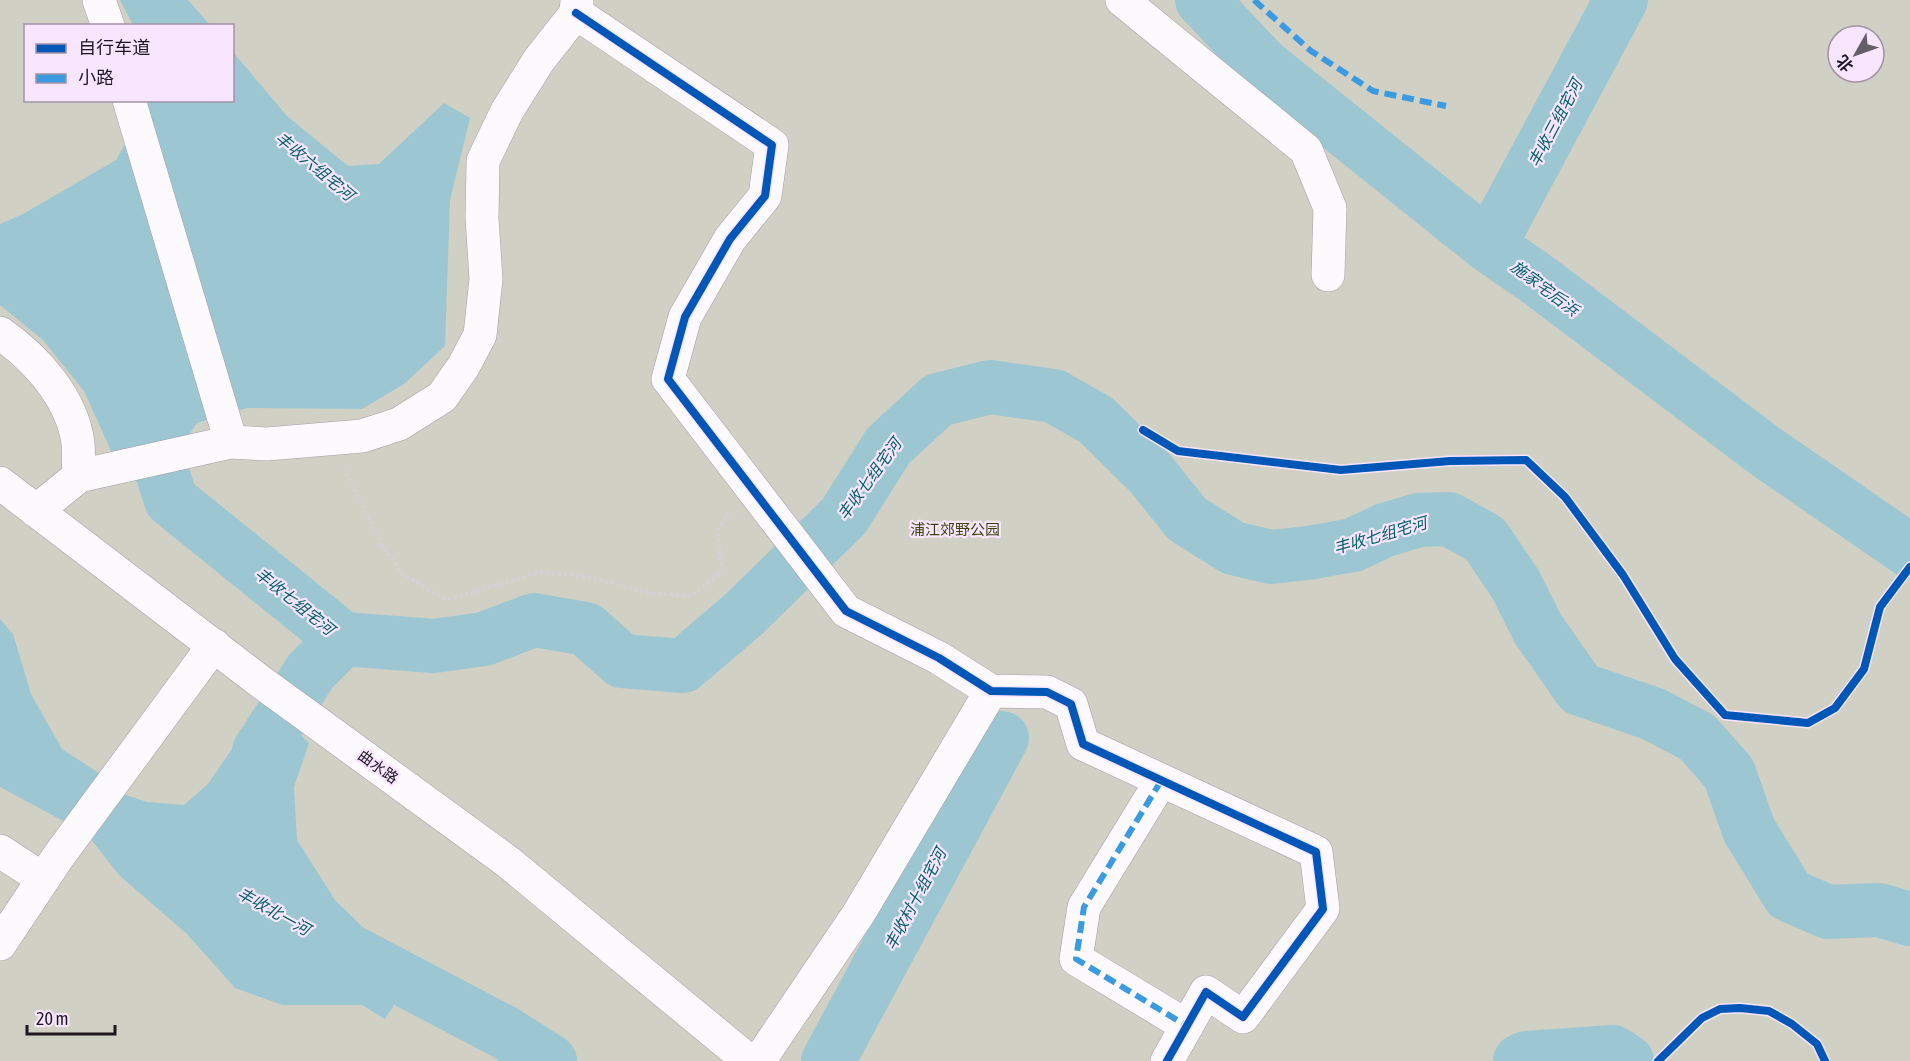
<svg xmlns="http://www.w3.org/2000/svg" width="1910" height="1061" viewBox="0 0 1910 1061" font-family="'Asap Condensed','Noto Sans SC',sans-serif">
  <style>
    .green { fill: #d0d0c4; fill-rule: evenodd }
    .water { fill: #9cc7d2 }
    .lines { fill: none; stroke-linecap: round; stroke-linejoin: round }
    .river { stroke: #9cc7d2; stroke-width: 54 }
    .minor-casing { stroke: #a59da8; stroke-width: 34 }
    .path { stroke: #d4d0d4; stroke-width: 4; stroke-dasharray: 3 3; stroke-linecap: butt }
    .minor { stroke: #fcfafc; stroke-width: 33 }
    .quiet { stroke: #3c9ae0; stroke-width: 6; stroke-dasharray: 12 6; stroke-linecap: butt }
    .cycleway-casing { stroke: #f8e5ff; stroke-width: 11 }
    .cycleway { stroke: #0057b8; stroke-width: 8 }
    .labels { text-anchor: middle; stroke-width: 4.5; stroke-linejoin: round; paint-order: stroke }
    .park-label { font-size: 15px; fill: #3d4409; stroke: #f8e5ff }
    .street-label { font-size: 15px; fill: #1e1720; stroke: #f8e5ff }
    .water-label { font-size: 16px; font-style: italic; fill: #00616c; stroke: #f8e5ff }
  </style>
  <rect width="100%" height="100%" fill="#e8deec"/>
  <!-- green -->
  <path class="green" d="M0,0H1910V1061H0ZM26,26H232V100H26ZM1838,36H1874V72H1838Z"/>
  <!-- water -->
  <path class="water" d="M120,0H188L210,25H133Z
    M233,52L287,116L348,166L379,164L444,103L470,118L450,200L445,346L404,384L362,409L247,408L197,423L186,439L112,453L84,391L43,340L0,305V224L23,214L116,160L150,101L232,100Z
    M0,619L13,634L31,694L62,749L102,775L67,823L0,787Z
    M265,701L309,743L294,787L297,840L335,900L380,944L420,964L385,1019L362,1005H282L235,988L187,934L119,875L86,833L117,792L147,802L184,805L208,784Z"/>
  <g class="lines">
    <!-- river -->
    <path class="river" d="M1202,0L1262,64L1489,246L1537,279L1765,451L1910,551
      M1489,246L1621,0
      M134,408L145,419L171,500L343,639L434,646L484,639L534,620L586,629L622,661L683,666L744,614L844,516L888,446L938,400L990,387L1054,396L1096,420L1150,473L1187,519L1233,548L1271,557L1308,553L1353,545L1385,530L1419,520L1449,519L1485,539L1516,585L1538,629L1580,689L1653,714L1697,737L1729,773L1749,830L1789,895L1828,912L1879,910L1910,919
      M259,751L311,671L343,639
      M344,948L504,1032L550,1061
      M828,1061L1002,738
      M1520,1061L1526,1058L1613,1052L1627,1061"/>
    <!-- minor casing -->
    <g class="minor-casing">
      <path id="minor" d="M99,0L108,26
        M1122,0L1306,150L1330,208L1328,275
        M576,13L772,145L765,196L730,239L685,317L668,379L846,611L939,658L991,691L1047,692L1071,704L1083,744L1316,852L1323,909L1243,1017L1206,992L1167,1061
        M129,100L231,442
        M0,333C36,358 72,398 78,443C79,454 78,465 79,476
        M0,483L257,679L508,862L749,1061
        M36,511L79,476L231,442L267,444L362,436L399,424L442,397L463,367L480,335L486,279L482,218L483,161L507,111L539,60L576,13L577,0
        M1161,781L1084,907L1076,959L1187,1026
        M0,851L43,879
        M0,944L58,857L214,645
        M759,1061L859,913L991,691"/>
    </g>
    <!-- path -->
    <path class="path" d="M344,468L384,549L403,574L447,600L540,572L592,578L649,593L691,596L721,573L718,528L730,512"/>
    <!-- minor -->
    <use href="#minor" class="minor"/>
    <!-- quiet -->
    <path class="quiet" d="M1254,0L1311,51L1373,91L1446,106
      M1161,781L1084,907L1076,959L1187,1026"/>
    <!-- cycleway casing -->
    <g class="cycleway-casing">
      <path id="cycleway" d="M576,13L772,145L765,196L730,239L685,317L668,379L846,611L939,658L991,691L1047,692L1071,704L1083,744L1316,852L1323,909L1243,1017L1206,992L1167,1061
        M1143,430L1178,451L1341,470L1450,461L1526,460L1565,497L1623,575L1675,659L1725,715L1808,723L1835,708L1864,669L1880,607L1910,567
        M1658,1061L1702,1018L1720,1009L1740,1008L1769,1011L1792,1024L1817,1044L1825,1061"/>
    </g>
    <!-- cycleway -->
    <use href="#cycleway" class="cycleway"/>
  </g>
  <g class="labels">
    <!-- park labels -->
    <g class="park-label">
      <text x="955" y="535">浦江郊野公园</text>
    </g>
    <!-- street labels -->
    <g class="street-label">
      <text transform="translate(378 767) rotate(36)" y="5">曲水路</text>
    </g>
    <!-- water labels -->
    <g class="water-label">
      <text transform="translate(1555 123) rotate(-62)" y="6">丰收三组宅河</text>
      <text transform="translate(315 166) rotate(40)" y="6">丰收六组宅河</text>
      <text transform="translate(1545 288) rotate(37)" y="6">施家宅后浜</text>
      <text transform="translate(869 479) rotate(-54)" y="6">丰收七组宅河</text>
      <text transform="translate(1380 535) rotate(-16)" y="6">丰收七组宅河</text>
      <text transform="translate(295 601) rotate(39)" y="6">丰收七组宅河</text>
      <text transform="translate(915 899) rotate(-62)" y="6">丰收村十组宅河</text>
      <text transform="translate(274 911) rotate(29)" y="6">丰收北一河</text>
    </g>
  </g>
  <!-- legend -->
  <rect x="24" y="24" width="210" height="78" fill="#f8e5ff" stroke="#a193a6" stroke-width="1.5"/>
  <rect x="36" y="44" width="30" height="9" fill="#0057b8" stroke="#a193a6" stroke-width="1.5"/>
  <text x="78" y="54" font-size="18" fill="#1e1720">自行车道</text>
  <rect x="36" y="74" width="30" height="9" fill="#3c9ae0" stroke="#a193a6" stroke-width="1.5"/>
  <text x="78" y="84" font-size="18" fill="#1e1720">小路</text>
  <!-- north arrow -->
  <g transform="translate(1856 54) rotate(230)"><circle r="28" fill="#f8e5ff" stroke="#a193a6" stroke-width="1.5"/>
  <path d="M0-4.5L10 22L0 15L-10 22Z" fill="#655d67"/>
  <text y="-9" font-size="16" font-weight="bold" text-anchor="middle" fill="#1e1720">北</text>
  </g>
  <!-- scale -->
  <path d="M27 1025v9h88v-9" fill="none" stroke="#1e1720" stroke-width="3"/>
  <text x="36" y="1025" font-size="18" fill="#1e1720" stroke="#f8e5ff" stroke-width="4.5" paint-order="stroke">20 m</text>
</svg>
